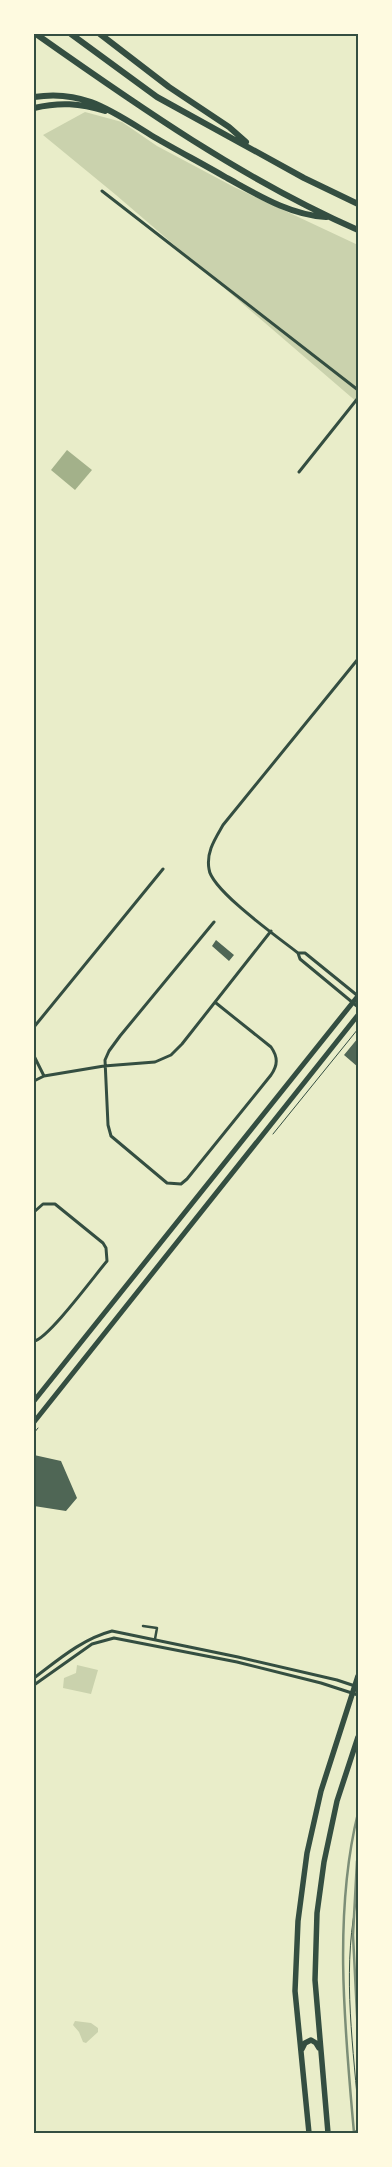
<svg xmlns="http://www.w3.org/2000/svg" width="392" height="2167" viewBox="0 0 392 2167" font-family="'Asap Condensed',sans-serif">
  <style>
    .green { fill: #cad2ad }
    .water { fill: #a3b18a }
    .building { fill: #4f6655 }
    .lines { fill: none; stroke-linecap: round; stroke-linejoin: round }
    .path { stroke: #344e41; stroke-width: 1 }
    .pedestrian { stroke: #344e41; stroke-width: 2.5 }
    .minor { stroke: #344e41; stroke-width: 3 }
    .secondary { stroke: #344e41; stroke-width: 5 }
    .primary { stroke: #344e41; stroke-width: 5.5 }
    .motorway { stroke: #344e41; stroke-width: 6 }
    .rail { stroke: #7c8e77; stroke-width: 2.5 }
    .neatline { fill: none; stroke: #344e41; stroke-width: 2 }
  </style>
  <rect width="100%" height="100%" fill="#e9edc9"/>
  <!-- green -->
  <path class="green" d="M85,112L122,122L157,146L234,187L358,245V403L116,195L43,135Z
    M77,1665L98,1670L91,1694L63,1688L64,1678L76,1673Z
    M75,2021L91,2023L98,2028V2032L86,2043L83,2042L79,2032L73,2025Z"/>
  <!-- water -->
  <path class="water" d="M67,450L92,470L75,490L51,470Z"/>
  <!-- building -->
  <path class="building" d="M216,940L234,955L229,961L212,946Z
    M358,1038V1067L344,1055Z
    M34,1455L61,1461L77,1498L66,1511L34,1506Z"/>
  <g class="lines">
    <!-- path -->
    <path class="path" d="M273,1134L358,1029
      M34,1433L38,1428
      M358,1893C342,1963 352,2036 358,2107
      M354,2133L358,2128"/>
    <!-- pedestrian -->
    <path class="pedestrian" d="M143,1626L157,1628L155,1639"/>
    <!-- minor -->
    <path class="minor" d="M102,191L358,390
      M299,472L358,398
      M358,659L223,825C215,839 206,852 209,869C211,890 279,938 298,953L300,959L358,1007
      M214,922L120,1036L109,1051L105,1060L108,1125L111,1136L167,1183L181,1184L187,1179L271,1075C278,1065 278,1057 271,1047L216,1003
      M298,953H305L358,996
      M34,1027L163,869
      M34,1056L44,1076
      M34,1081L44,1076L104,1066L155,1062L171,1055L182,1044L271,931
      M34,1212L43,1204H55L103,1243L106,1248L107,1261C95,1275 48,1339 34,1341
      M34,1678C58,1660 82,1639 112,1631L238,1657L337,1680L358,1687
      M34,1685L92,1644L114,1638L237,1662L321,1683L358,1695"/>
    <!-- secondary -->
    <path class="secondary" d="M34,1401L358,996
      M34,1422L358,1015"/>
    <!-- primary -->
    <path class="primary" d="M302,2049L305,2043L311,2040L316,2043L319,2048
      M309,2133L295,1991L298,1921L307,1853L321,1791L358,1676
      M328,2133L315,1980L317,1913L324,1862L337,1801L358,1737"/>
    <!-- motorway -->
    <path class="motorway" d="M36,34C138,106 244,180 358,230
      M71,34L157,97L304,178L358,204
      M100,34L169,87L229,127L246,142
      M34,97C84,89 113,112 154,137C178,151 203,164 227,178C258,195 290,215 326,217
      M34,108C59,102 80,103 105,111"/>
    <!-- rail -->
    <path class="rail" d="M357,1861L353,1935L358,2034
      M354,2133C345,2031 333,1914 358,1813"/>
  </g>
  <!-- border -->
  <rect width="392" height="2167" fill="none" stroke="#fefae0" stroke-width="70"/>
  <rect x="35" y="35" width="322" height="2097" class="neatline"/>
</svg>
